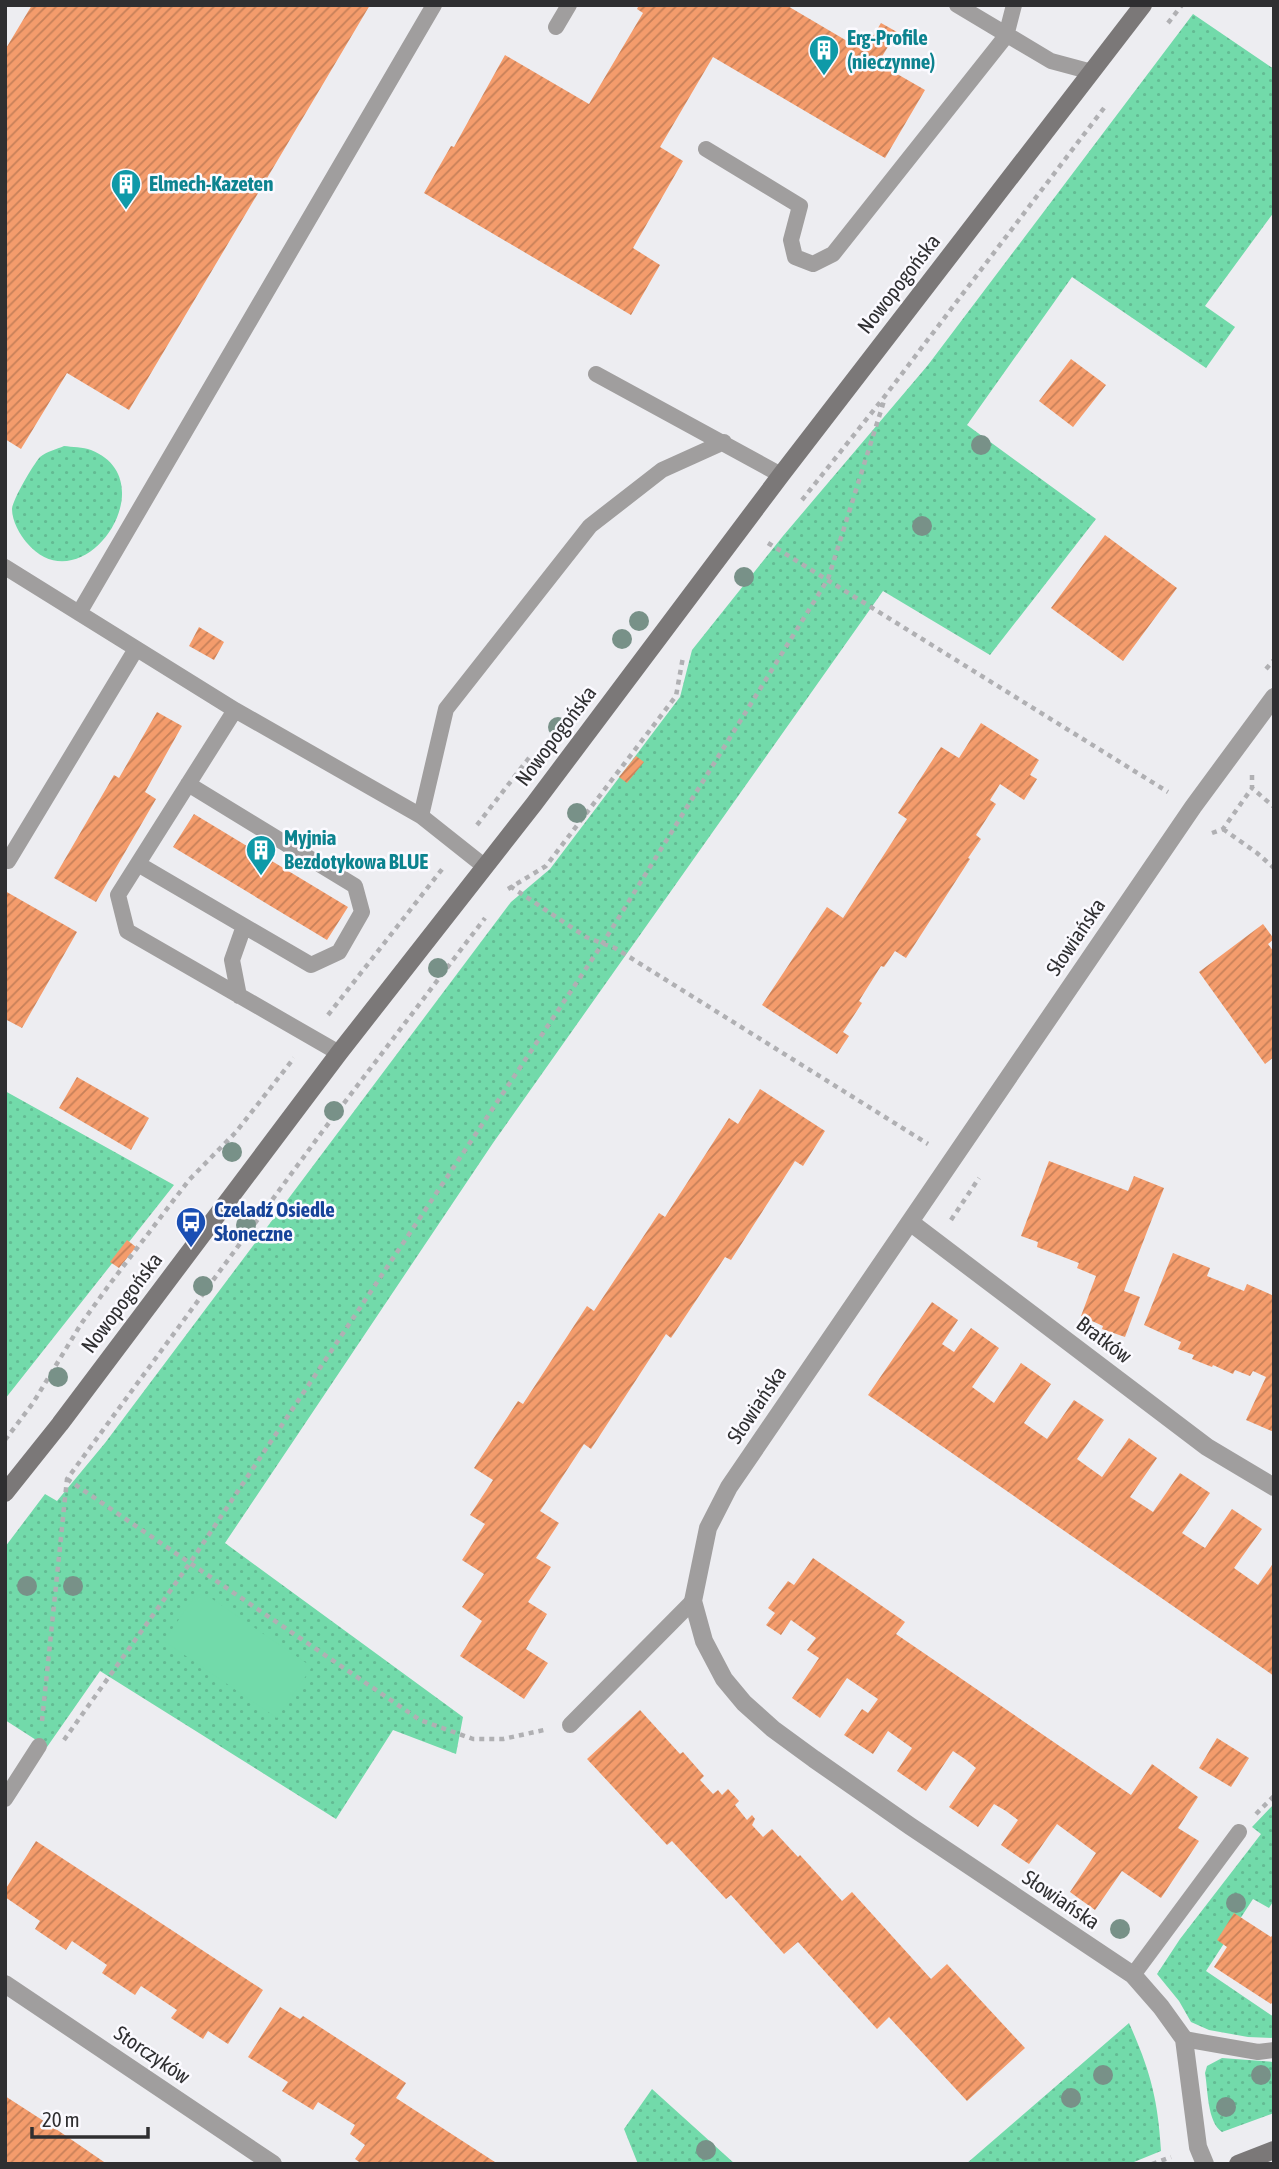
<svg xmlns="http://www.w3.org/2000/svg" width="1279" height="2169" viewBox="0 0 1279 2169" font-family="'Asap Condensed',sans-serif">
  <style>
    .grass { fill: url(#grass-dots) }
    .green { fill: #72daaa }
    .building { fill: url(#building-hatch) }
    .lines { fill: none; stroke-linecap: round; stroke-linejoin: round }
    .path { stroke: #b0b0b3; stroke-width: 4.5; stroke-dasharray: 5 5; stroke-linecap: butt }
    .lane { stroke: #a09e9e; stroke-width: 16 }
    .street { stroke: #a09e9e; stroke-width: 18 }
    .secondary { stroke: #7b7878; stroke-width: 18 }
    .tree { fill: #789188 }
    .labels { text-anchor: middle; stroke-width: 5; stroke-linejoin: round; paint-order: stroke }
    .culture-label { font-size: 21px; font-weight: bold; fill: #0d838f; stroke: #fbfaff; text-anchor: start }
    .street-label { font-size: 21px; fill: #2f2f31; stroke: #fbfaff }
    .transit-label { font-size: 21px; font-weight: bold; fill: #164399; stroke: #fbfaff; text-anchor: start }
  </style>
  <defs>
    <pattern id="grass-dots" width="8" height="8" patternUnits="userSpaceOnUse" patternTransform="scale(1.75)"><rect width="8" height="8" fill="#72daaa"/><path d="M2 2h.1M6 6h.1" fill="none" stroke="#63bb93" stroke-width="1.8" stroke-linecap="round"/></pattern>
    <pattern id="building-hatch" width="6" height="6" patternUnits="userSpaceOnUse" patternTransform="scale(1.75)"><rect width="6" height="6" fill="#f49c6c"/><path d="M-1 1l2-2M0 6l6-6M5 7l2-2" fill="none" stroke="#c68059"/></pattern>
  </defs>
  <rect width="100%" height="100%" fill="#ededf1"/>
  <!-- grass -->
  <path class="grass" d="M1193,14L1274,69V212L1205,306L1235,327L1206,368L1072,277L967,425L1096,519L990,655L883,591L493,1143L225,1543L463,1717L456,1754L393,1730L336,1819L100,1671L47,1747L5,1720V1547L45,1494L57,1501L105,1443L511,902L550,869L680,697L692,650L783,536L928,365Z
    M64,446C72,447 83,447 91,450C169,481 82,608 27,543C20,535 12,521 12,509C13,499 33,465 40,457C46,452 57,449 64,446Z
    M5,1091L174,1185L5,1399Z
    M1274,1804V1900L1269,1908L1253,1899L1206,1971L1274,2017V2038L1248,2037L1209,2030L1191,2022L1179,2001L1157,1974L1180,1939L1261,1834L1252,1827Z
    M1129,2023C1150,2070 1158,2099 1161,2151L1129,2164H966Z
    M1222,2058L1274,2062V2113L1222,2132C1207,2122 1208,2089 1205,2073L1207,2066Z
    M652,2089L735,2164H638L624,2129Z"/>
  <!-- green -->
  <path class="green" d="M199,1590L312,1667L277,1718L164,1641Z"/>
  <!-- building -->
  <path class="building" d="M32,5H370L129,410L67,373L21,449L5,439V50Z
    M639,5H786L864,51L881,23L897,32L878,63L925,90L885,158L713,57L660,147L683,161L633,248L660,265L631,315L424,193L451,146L454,147L505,55L589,104L643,13L637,9Z
    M1071,359L1106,385L1073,427L1039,401Z
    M1105,535L1177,588L1123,661L1051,608Z
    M199,627L224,642L214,660L189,646Z
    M157,712L182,726L145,792L156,799L96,902L54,878L114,775L119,778Z
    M981,723L1039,760L1030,775L1037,779L1024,800L1000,784L990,800L996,804L976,835L981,839L968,858L970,859L906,958L895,951L884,967L881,966L859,1001L862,1003L843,1032L849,1036L837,1054L762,1005L827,907L843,918L907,819L898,813L941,747L959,758Z
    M636,756L644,762L627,783L619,777Z
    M194,814L348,907L327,940L173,847Z
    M5,891L77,932L22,1028L5,1019Z
    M1263,924L1274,939L1268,944L1274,952V1057L1265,1064L1199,972Z
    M77,1077L149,1118L131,1150L59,1108Z
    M760,1089L825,1131L803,1166L795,1161L731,1260L725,1257L671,1338L666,1334L591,1449L584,1444L540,1511L559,1523L536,1558L551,1567L528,1602L547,1614L526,1649L548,1663L524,1699L460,1656L482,1621L462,1607L484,1574L462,1560L485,1524L470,1515L493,1480L474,1468L518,1401L523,1404L587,1306L594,1311L659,1213L665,1217L729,1118L738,1124Z
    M1049,1161L1128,1191L1134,1176L1164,1188L1124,1291L1140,1297L1125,1337L1102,1329L1103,1326L1081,1316L1096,1276L1077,1268L1079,1263L1037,1247L1038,1242L1021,1236Z
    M127,1240L136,1247L119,1268L110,1262Z
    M1173,1253L1210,1268L1207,1276L1244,1291L1247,1284L1274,1296V1432L1246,1420L1266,1377L1253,1371L1250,1376L1235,1370L1233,1374L1213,1365L1212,1367L1192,1359L1194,1355L1178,1349L1181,1342L1144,1325Z
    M932,1302L958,1320L942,1344L954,1352L971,1328L999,1348L972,1387L994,1403L1021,1363L1051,1384L1024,1423L1047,1439L1074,1400L1104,1420L1077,1459L1102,1477L1129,1438L1157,1458L1130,1497L1153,1512L1180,1473L1210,1493L1182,1533L1194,1541L1205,1548L1232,1509L1262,1529L1234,1568L1258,1585L1274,1562V1676L868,1395Z
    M813,1558L905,1622L896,1634L1131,1795L1152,1764L1198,1797L1178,1828L1199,1841L1161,1898L1122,1871L1095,1910L1070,1892L1096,1853L1057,1824L1029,1864L1001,1845L1018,1820L1006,1811L994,1804L978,1827L949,1807L976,1768L965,1759L953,1751L926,1791L897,1771L912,1748L888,1731L873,1754L844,1735L862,1709L868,1713L878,1699L847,1678L820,1718L792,1698L819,1658L807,1650L816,1638L791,1620L781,1635L766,1625L775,1613L768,1608L788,1581L794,1585Z
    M640,1710L680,1754L683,1752L704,1776L700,1780L713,1794L718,1790L722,1795L728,1789L739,1801L735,1805L747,1820L752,1815L755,1819L752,1825L763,1837L772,1829L798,1857L800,1855L842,1901L852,1892L931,1979L947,1964L1025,2048L967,2101L889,2017L877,2029L798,1942L784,1954L731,1895L726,1899L672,1841L667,1845L587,1759Z
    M1217,1738L1249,1758L1231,1787L1199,1768Z
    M36,1841L263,1990L228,2044L208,2031L203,2039L171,2018L177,2010L141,1986L135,1995L102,1973L107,1965L72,1941L66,1950L35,1929L40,1921L5,1897V1890Z
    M1234,1913L1271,1937L1274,1933V2000L1271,2004L1214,1967L1227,1947L1217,1940Z
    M280,2007L300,2019L303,2016L406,2083L396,2098L498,2164H362L355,2159L365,2145L350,2134L355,2125L318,2102L313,2110L282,2091L288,2082L248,2057Z
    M5,2096L53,2127L107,2164H5Z"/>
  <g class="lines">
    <!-- path -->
    <path class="path" d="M1168,23L1182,5
      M802,500L885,396L1104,108
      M768,543L1168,792
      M1266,669L1274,660
      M1252,775V788L1274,807
      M477,825L532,754
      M1223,829L1257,853L1274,868
      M1212,833L1223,829L1252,788
      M510,886L586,937L615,948L928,1144
      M508,889L546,866L676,696L683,657
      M328,1015L443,868
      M951,1220L979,1178
      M5,1440L33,1403L81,1324L109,1285L189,1180L236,1132L294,1058
      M67,1479L420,1720L473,1739H503L544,1730
      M42,1721L67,1479L322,1132L485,918
      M64,1740L190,1563L603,943L828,579L884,401
      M1256,1814L1274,1796
      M1152,2164L1171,2157"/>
    <!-- lane -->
    <path class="lane" d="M957,5L1051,61L1092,72
      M556,27L569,5
      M706,149L800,206L791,240L795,257L813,264L833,254L1006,36L1014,5
      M596,374L781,475
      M5,567L235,710L421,816L484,866
      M79,613L434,5
      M235,710L118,895L127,931L339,1053
      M421,816L446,709L590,526L662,470L724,442
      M8,861L136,649
      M138,864L311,965L339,952L362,912L355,886L188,784
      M239,996L232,960L244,926
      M570,1725L693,1601
      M5,1799L39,1746
      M1133,1975L1239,1832
      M1184,2039L1258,2052L1274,2050"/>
    <!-- street -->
    <path class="street" d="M910,1222L1207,1447L1274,1487
      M5,1984L273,2164
      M1205,2164L1198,2147L1184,2039L1161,2007L1133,1975L910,1826L814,1759L773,1729L744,1703L724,1679L704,1641L693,1601L708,1528L729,1487L1193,807L1274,697"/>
    <!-- secondary -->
    <path class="secondary" d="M5,1493L60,1424L339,1053L534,804L781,475L1143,5
      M1238,2164L1274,2150"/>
  </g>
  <!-- trees -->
  <g class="tree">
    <circle cx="981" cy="445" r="10"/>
    <circle cx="922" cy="526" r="10"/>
    <circle cx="744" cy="577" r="10"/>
    <circle cx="639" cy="621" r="10"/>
    <circle cx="622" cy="639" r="10"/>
    <circle cx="558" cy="727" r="10"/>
    <circle cx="577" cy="813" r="10"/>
    <circle cx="438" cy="968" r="10"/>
    <circle cx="334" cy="1111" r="10"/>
    <circle cx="232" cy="1152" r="10"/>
    <circle cx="246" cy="1225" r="10"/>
    <circle cx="203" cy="1286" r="10"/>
    <circle cx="58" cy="1377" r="10"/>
    <circle cx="27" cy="1586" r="10"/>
    <circle cx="73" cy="1586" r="10"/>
    <circle cx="1236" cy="1903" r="10"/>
    <circle cx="1120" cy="1929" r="10"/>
    <circle cx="1103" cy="2075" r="10"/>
    <circle cx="1261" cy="2075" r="10"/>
    <circle cx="1071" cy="2098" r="10"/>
    <circle cx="1226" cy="2107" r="10"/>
    <circle cx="706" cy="2150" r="10"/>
  </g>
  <!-- icons -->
  <defs>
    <g id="building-pin" transform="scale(1.575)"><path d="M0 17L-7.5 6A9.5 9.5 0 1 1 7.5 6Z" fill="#0f9aa8" stroke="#fbfaff"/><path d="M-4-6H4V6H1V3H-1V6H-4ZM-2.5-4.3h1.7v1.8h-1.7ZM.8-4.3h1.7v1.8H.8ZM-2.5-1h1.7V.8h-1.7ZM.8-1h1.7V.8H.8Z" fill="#fff"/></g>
    <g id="bus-pin" transform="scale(1.575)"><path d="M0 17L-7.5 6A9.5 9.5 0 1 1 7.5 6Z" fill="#1a4fb4" stroke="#fbfaff"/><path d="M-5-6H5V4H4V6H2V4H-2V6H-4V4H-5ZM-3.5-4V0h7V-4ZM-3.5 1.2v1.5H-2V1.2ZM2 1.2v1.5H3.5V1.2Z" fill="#fff"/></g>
  </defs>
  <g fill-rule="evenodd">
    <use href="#building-pin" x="824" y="50"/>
    <use href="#building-pin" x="126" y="184"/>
    <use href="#building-pin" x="261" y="850"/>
    <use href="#bus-pin" x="191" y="1222"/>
  </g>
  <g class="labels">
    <!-- culture labels -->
    <g class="culture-label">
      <text x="847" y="45">Erg-Profile<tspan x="847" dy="24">(nieczynne)</tspan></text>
      <text x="149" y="191">Elmech-Kazeten</text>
      <text x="284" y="845">Myjnia<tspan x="284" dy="24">Bezdotykowa BLUE</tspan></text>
    </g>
    <!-- street labels -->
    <g class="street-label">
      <text transform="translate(899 284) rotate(-52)" y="7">Nowopogońska</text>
      <text transform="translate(556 736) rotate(-53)" y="7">Nowopogońska</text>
      <text transform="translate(1076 937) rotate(-56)" y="7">Słowiańska</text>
      <text transform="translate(122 1303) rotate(-53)" y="7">Nowopogońska</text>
      <text transform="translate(1104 1340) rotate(37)" y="7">Bratków</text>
      <text transform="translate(757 1405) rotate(-56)" y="7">Słowiańska</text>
      <text transform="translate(1061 1900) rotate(34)" y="7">Słowiańska</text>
      <text transform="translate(152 2055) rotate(34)" y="7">Storczyków</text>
    </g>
    <!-- transit labels -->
    <g class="transit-label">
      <text x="214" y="1217">Czeladź Osiedle<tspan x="214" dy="24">Słoneczne</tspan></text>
    </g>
  </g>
  <!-- border -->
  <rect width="1279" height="2169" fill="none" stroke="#2f2f31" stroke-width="14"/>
  <!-- scale -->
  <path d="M32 2127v10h116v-10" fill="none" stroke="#2f2f31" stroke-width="3.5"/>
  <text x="42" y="2127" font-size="21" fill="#2f2f31" stroke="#fbfaff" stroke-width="5" paint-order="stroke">20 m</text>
</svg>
